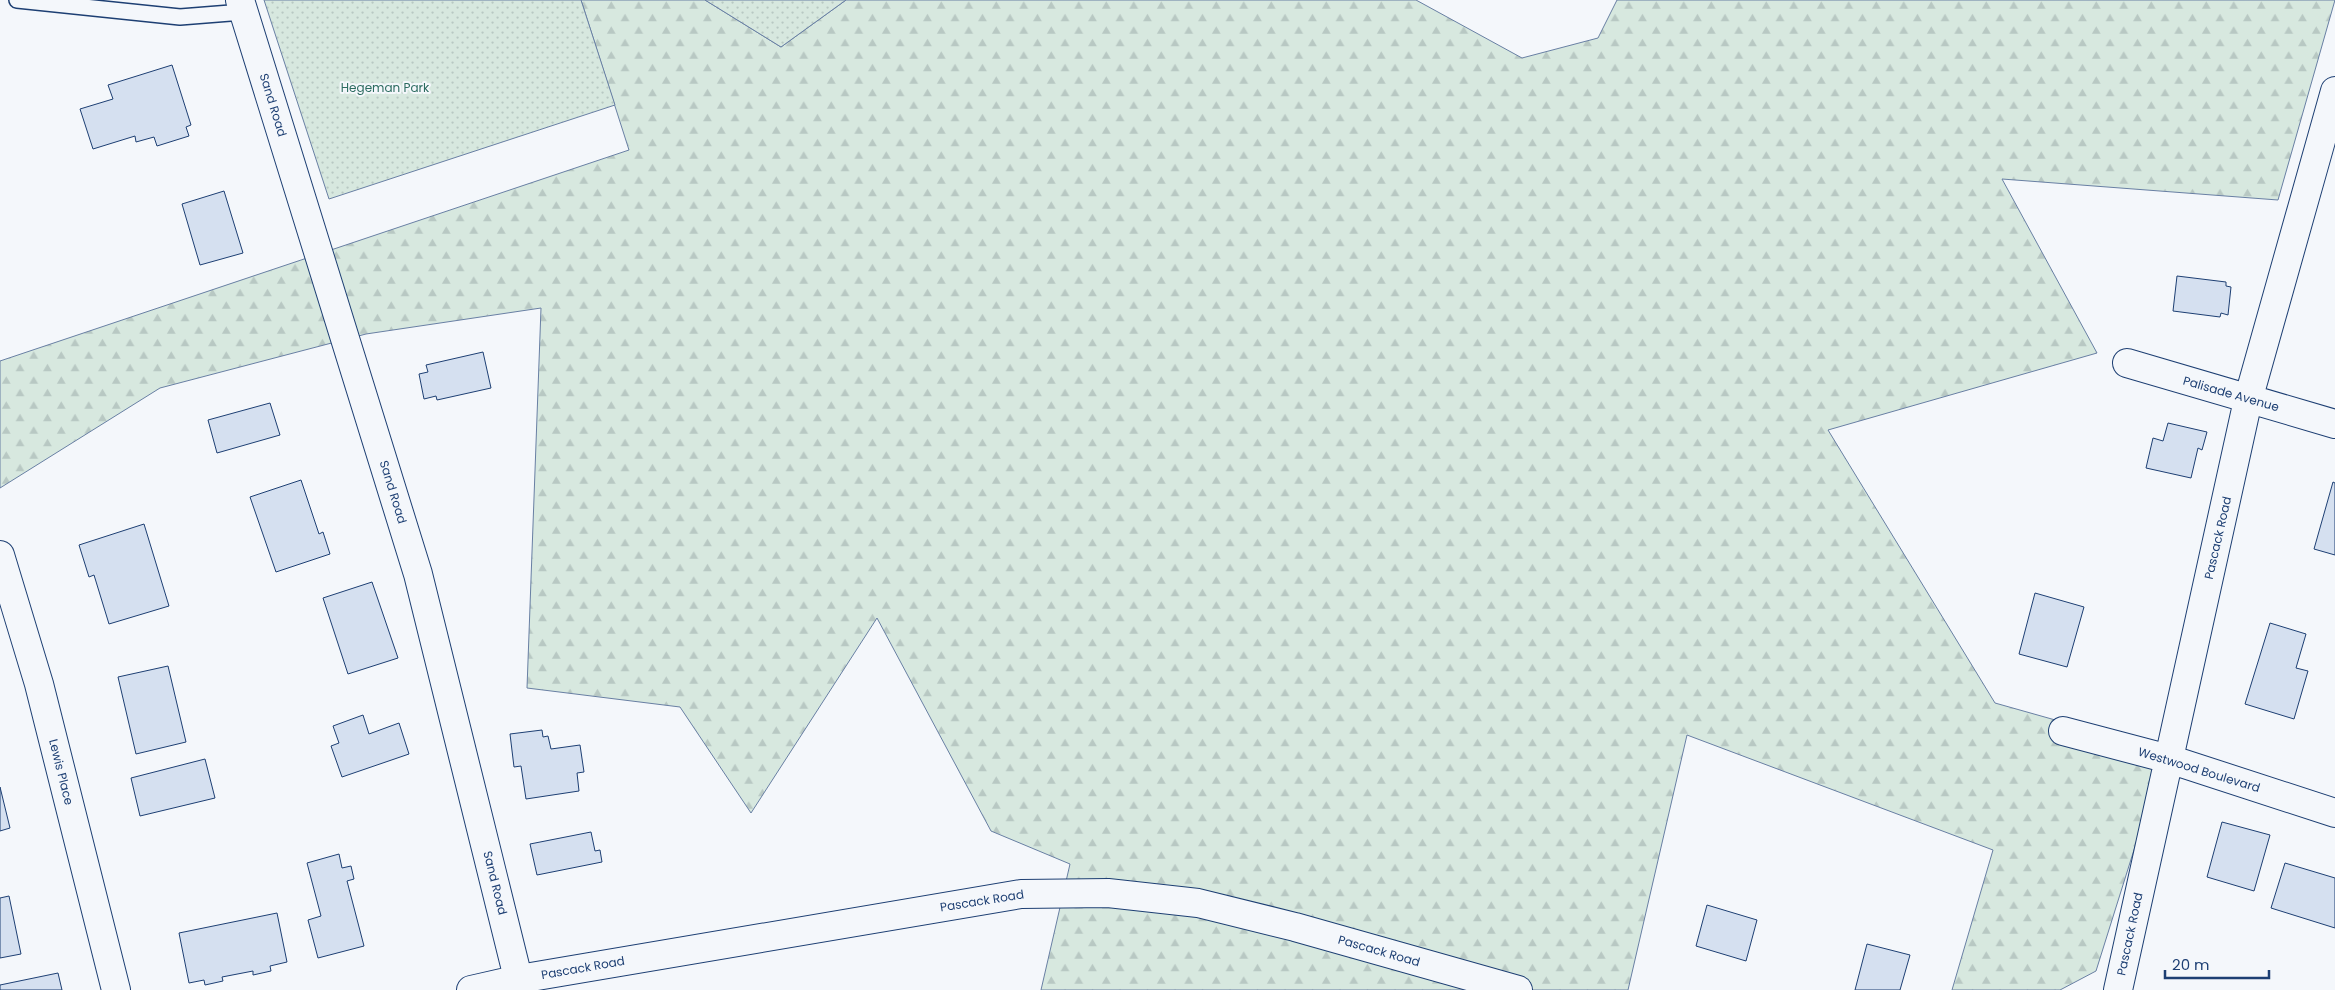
<svg xmlns="http://www.w3.org/2000/svg" width="2335" height="990" viewBox="0 0 2335 990" font-family="Poppins,sans-serif">
  <style>
    .forest { fill: url(#forest-firs); stroke: #687fa3 }
    .park { fill: url(#park-dots); stroke: #687fa3 }
    .building { fill: #d5e0f0; stroke: #1d3f73 }
    .lines { fill: none; stroke-linecap: round; stroke-linejoin: round }
    .lane-casing { stroke: #1d3f73; stroke-width: 18 }
    .street-casing { stroke: #1d3f73; stroke-width: 30 }
    .lane { stroke: #f4f7fb; stroke-width: 15 }
    .street { stroke: #f4f7fb; stroke-width: 28 }
    .labels { text-anchor: middle; stroke-width: 4; stroke-linejoin: round; paint-order: stroke }
    .park-label { font-size: 12px; fill: #2c6c60; stroke: #f4f7fb }
    .street-label { font-size: 12px; fill: #1d3f73; stroke: #f4f7fb }
  </style>
  <defs>
    <pattern id="forest-firs" width="22" height="20" patternUnits="userSpaceOnUse" patternTransform="scale(1.25)"><rect width="22" height="20" fill="#d7e8df"/><path d="M5 1l3.5 6h-7zM16 11l3.5 6h-7z" fill="#b8c8c3"/></pattern>
    <pattern id="park-dots" width="8" height="8" patternUnits="userSpaceOnUse" patternTransform="scale(1.25)"><rect width="8" height="8" fill="#d7e8df"/><path d="M2 2h.1M6 6h.1" fill="none" stroke="#b8c8c3" stroke-width="1.8" stroke-linecap="round"/></pattern>
  </defs>
  <rect width="100%" height="100%" fill="#f4f7fb"/>
  <!-- forest -->
  <path class="forest" d="M581,0H705L781,47L846,0H1416L1522,58L1598,38L1617,0H2335L2278,200L2002,179L2097,353L1828,430L1995,703L2165,751L2096,971L2060,990H1952L1993,850L1687,735L1628,990H1041L1070,864L991,831L877,618L751,813L680,707L527,688L541,308L366,334L160,388L0,488V361L629,150Z"/>
  <!-- park -->
  <path class="park" d="M264,0H581L615,105L329,199Z
    M705,0H846L781,47Z"/>
  <!-- building -->
  <path class="building" d="M172,65L191,125L186,127L189,136L157,146L154,137L136,142L135,136L93,149L80,109L113,99L108,85Z
    M224,191L243,253L200,265L182,204Z
    M2177,276L2226,282V286L2231,287L2228,315L2221,313L2220,317L2173,311Z
    M483,352L491,388L437,400L436,396L424,399L419,374L428,372L426,365Z
    M270,403L280,435L217,453L208,420Z
    M2168,423L2207,432L2202,450L2198,448L2191,478L2146,468L2153,438L2163,441Z
    M301,480L319,534L323,532L330,554L276,572L250,497Z
    M2333,482L2335,483V555L2314,549Z
    M144,524L169,606L109,624L94,575L89,577L79,545Z
    M372,582L398,658L348,674L323,598Z
    M2035,593L2084,607L2067,667L2019,654Z
    M2270,623L2306,634L2296,668L2308,671L2294,719L2245,704Z
    M168,666L186,742L136,754L118,677Z
    M363,715L369,734L399,723L409,754L342,777L331,746L339,743L333,726Z
    M542,730L543,737L548,736L551,749L580,745L584,772L577,773L579,791L526,799L521,766L514,767L510,734Z
    M205,759L215,798L140,816L131,778Z
    M0,787L10,828L0,831Z
    M2222,822L2270,835L2254,891L2207,877Z
    M591,832L595,851L600,850L602,862L537,875L530,844Z
    M339,854L342,868L351,866L354,879L347,881L364,946L318,958L308,920L321,916L307,863Z
    M2285,863L2335,878V928L2271,908Z
    M9,896L21,954L0,958V898Z
    M1707,905L1757,920L1746,961L1696,946Z
    M277,913L287,962L270,966L271,971L253,975V971L222,977L223,981L205,985L204,980L189,983L179,933Z
    M1867,944L1910,955L1900,990H1855Z
    M58,973L62,990H0V985Z"/>
  <g class="lines">
    <!-- lane casing -->
    <g class="lane-casing">
      <path id="lane" d="M17,0L180,17L243,12"/>
    </g>
    <!-- street casing -->
    <g class="street-casing">
      <path id="street" d="M240,0L418,574L521,990
        M2127,363L2335,424
        M0,555L39,684L116,990
        M2063,731L2169,759L2335,813
        M471,990L519,979L1021,894L1108,893L1198,903L1295,927L1518,990
        M2118,990L2248,400L2335,91"/>
    </g>
    <!-- lane -->
    <use href="#lane" class="lane"/>
    <!-- street -->
    <use href="#street" class="street"/>
  </g>
  <g class="labels">
    <!-- park labels -->
    <g class="park-label">
      <text x="385" y="92">Hegeman Park</text>
    </g>
    <!-- street labels -->
    <g class="street-label">
      <text transform="translate(273 105) rotate(73)" y="4">Sand Road</text>
      <text transform="translate(2231 394) rotate(16)" y="4">Palisade Avenue</text>
      <text transform="translate(393 492) rotate(73)" y="4">Sand Road</text>
      <text transform="translate(2218 538) rotate(-77)" y="4">Pascack Road</text>
      <text transform="translate(2199 770) rotate(17)" y="4">Westwood Boulevard</text>
      <text transform="translate(61 772) rotate(76)" y="4">Lewis Place</text>
      <text transform="translate(495 883) rotate(76)" y="4">Sand Road</text>
      <text transform="translate(982 901) rotate(-9)" y="4">Pascack Road</text>
      <text transform="translate(2130 934) rotate(-78)" y="4">Pascack Road</text>
      <text transform="translate(1379 951) rotate(16)" y="4">Pascack Road</text>
      <text transform="translate(583 968) rotate(-10)" y="4">Pascack Road</text>
    </g>
  </g>
  <!-- scale -->
  <path d="M2165 970v8h104v-8" fill="none" stroke="#1d3f73" stroke-width="2.5"/>
  <text x="2172" y="970" font-size="15" fill="#1d3f73" stroke="#f4f7fb" stroke-width="4" paint-order="stroke">20 m</text>
</svg>
